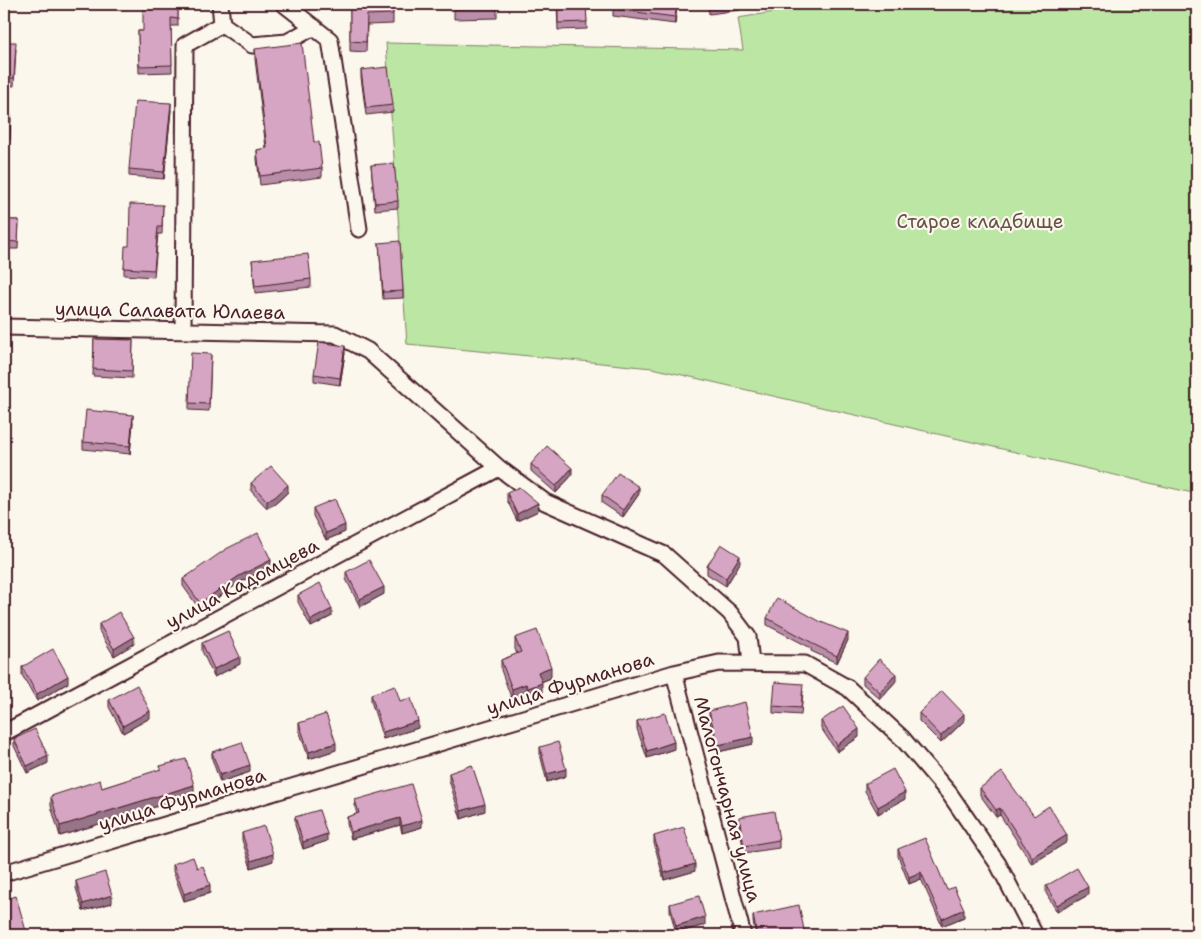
<svg xmlns="http://www.w3.org/2000/svg" width="1201" height="939" viewBox="0 0 1201 939" font-family="'Shantell Sans',sans-serif">
  <style>
    .green { fill: #bbe6a3; stroke: #828267 }
    .lines { fill: none; stroke-linecap: round; stroke-linejoin: round }
    .street-casing { stroke: #4a1f2b; stroke-width: 19 }
    .street { stroke: #fbf7ec; stroke-width: 15 }
    .wall { fill: #b88ea8; stroke: #4a1f2b }
    .shaded-wall { fill: #967488; stroke: #4a1f2b }
    .building { fill: #d6a5c3; stroke: #4a1f2b }
    .labels { text-anchor: middle; stroke-width: 4.5; stroke-linejoin: round; paint-order: stroke }
    .park-label { font-size: 19px; fill: #665149; stroke: #fbf7ec }
    .street-label { font-size: 19px; fill: #4a1f2b; stroke: #fbf7ec }
  </style>
  <rect width="100%" height="100%" fill="#fbf7ec"/>
  <filter id="ink" filterUnits="userSpaceOnUse"><feTurbulence type="fractalNoise" baseFrequency=".02" numOctaves="2"/><feDisplacementMap in="SourceGraphic" scale="10" xChannelSelector="R" yChannelSelector="G"/><feConvolveMatrix kernelMatrix="1 2 1 2 8 2 1 2 1" color-interpolation-filters="sRGB"/></filter>
  <g filter="url(#ink)">
    <!-- green -->
    <path class="green" d="M822,4H1197V494L652,368L407,344L386,43L743,50L738,18Z"/>
    <g class="lines">
      <!-- street casing -->
      <g class="street-casing">
        <path id="street" d="M284,4L330,40L359,229
          M222,24L252,45L287,42L314,27
          M4,327L335,334L368,351L499,468L545,502L665,555L730,613L748,637L751,662
          M183,330L185,45L222,24L220,4
          M674,673L743,935
          M4,733L499,468
          M4,873L674,673L719,663L805,664L848,688L902,738L949,793L998,864L1035,935"/>
      </g>
      <!-- street -->
      <use href="#street" class="street"/>
    </g>
    <!-- wall -->
    <path class="wall" d="M4,4H17V7H4Z
      M178,4V26H171L172,72L139,73L138,31H143Z
      M350,4H393V24L367,25L366,52L350,51Z
      M454,4H497V18L454,19Z
      M557,4H586L587,29L558,30Z
      M677,4L675,24L613,16V9Z
      M708,4H740V10L709,14Z
      M4,42L16,49L14,86L4,85Z
      M255,49L314,142L322,168V177L260,185L257,159V150L266,148L255,59Z
      M361,70L393,105V112L366,115L361,77Z
      M171,110L164,179L129,176V169Z
      M4,114L11,115L10,140H4Z
      M371,165L398,201V208L375,210Z
      M163,205L162,234H158L154,277L124,275V268L129,246Z
      M4,220H19L18,249H4Z
      M379,243L403,291V298L383,299Z
      M252,260L311,279V287L255,293Z
      M94,339L133,340L132,378L93,376Z
      M345,353L340,385L314,381V374Z
      M211,354L209,411L189,410V403Z
      M133,422L130,454L83,449V442Z
      M531,464L572,475L556,493L531,471Z
      M251,483L288,492L275,504L267,508L251,491Z
      M507,493L538,511L517,521L507,500Z
      M639,494L623,517L602,503V495Z
      M313,508L345,532L326,540L313,516Z
      M740,563L726,586L707,574V566Z
      M271,567L239,583L200,610L183,586V579Z
      M346,572L384,594L360,607L346,579Z
      M298,595L332,616L311,627L298,602Z
      M767,618L848,640L837,663L811,651V648L767,625Z
      M99,624L134,644L114,656L99,631Z
      M515,638L551,678L541,682L542,694L528,699L526,695L512,700L501,670V660L517,654L515,649Z
      M202,643L240,664L214,677L202,651Z
      M22,667L68,683L37,701L22,675Z
      M863,677L896,681L880,699L863,684Z
      M803,691L801,715L773,713V706Z
      M371,694L418,728L383,739L371,701Z
      M109,700L150,718L123,733L109,707Z
      M709,711L753,744L718,752L709,718Z
      M919,713L964,721L941,743L919,721Z
      M637,721L674,749L647,758L637,729Z
      M821,721L859,737L837,752L821,728Z
      M299,723L336,750L309,759L299,730Z
      M14,739L48,763L27,773L14,746Z
      M540,747L566,776L547,782L540,754Z
      M212,752L250,772L220,782L212,759Z
      M160,766L194,795L60,836L51,806V796L102,788L160,770Z
      M449,773L485,811L461,819L449,780Z
      M865,784L905,799L878,814L865,791Z
      M980,788L1067,842L1032,864L1000,815L996,817L980,795Z
      M355,800L422,827L402,833L400,825L351,839L347,824V817L357,814L355,807Z
      M295,817L327,841L303,849L295,825Z
      M739,817L779,840V848L744,853L739,824Z
      M242,833L273,861L251,868L242,840Z
      M654,836L695,871L664,880L654,843Z
      M898,849L947,890L964,917L942,926L921,879L909,884L898,856Z
      M173,864L197,868L210,893L184,901L173,871Z
      M76,881L112,903L83,911L76,888Z
      M1046,886L1088,895L1057,912L1046,893Z
      M670,904L705,925L676,933L670,911Z
      M753,915L805,935H756L753,922Z"/>
    <!-- shaded-wall -->
    <path class="shaded-wall" d="M677,4V6L675,24V17Z
      M171,103V110L164,179V172Z
      M345,346V353L340,385V378Z
      M133,415V422L130,454V446Z
      M572,468V475L556,493V486Z
      M288,485V492L275,504L267,508V501Z
      M639,487V494L623,517V510Z
      M538,503V511L517,521V514Z
      M345,525V532L326,540V533Z
      M740,556V563L726,586V578Z
      M271,560V567L239,583L200,610V603L239,576Z
      M384,587V594L360,607V599Z
      M332,609V616L311,627V620Z
      M848,633V640L837,663V656Z
      M134,637V644L114,656V649Z
      M240,657V664L214,677V669Z
      M551,667V678L538,683V672Z
      M896,674V681L880,699V692Z
      M68,676V683L37,701V694Z
      M542,683V694L528,699V688Z
      M526,684V695L512,700V689Z
      M150,711V718L123,733V726Z
      M964,714V721L941,743V736Z
      M418,721V728L383,739V732Z
      M859,729V737L837,752V745Z
      M753,737V744L718,752V745Z
      M674,742V749L647,758V751Z
      M336,743V750L309,759V752Z
      M48,756V763L27,773V766Z
      M250,765V772L220,782V775Z
      M566,769V776L547,782V774Z
      M194,785V795L60,836V826Z
      M905,792V799L878,814V807Z
      M485,804V811L461,819V811Z
      M1000,808V815L996,817V810Z
      M400,818V825L351,839V832Z
      M422,820V827L402,833V826Z
      M327,834V841L303,849V842Z
      M1067,835V842L1032,864V857Z
      M273,854V861L251,868V861Z
      M695,864V871L664,880V873Z
      M921,872V879L909,884V877Z
      M210,885V893L184,901V894Z
      M1088,887V895L1057,912V905Z
      M112,895V903L83,911V904Z
      M964,909V917L942,926V919Z
      M705,917V925L676,933V926Z
      M26,931V935H11Z"/>
    <!-- building -->
    <path class="building" d="M143,4H178V19L171,18L172,65L139,66L138,31H143Z
      M350,4H393V14L367,15L366,42L350,41Z
      M454,4H497V7L454,9Z
      M558,4H586L587,22L558,23Z
      M614,4H677L675,17L613,9Z
      M709,4H730L709,6Z
      M4,42H16L14,78H4Z
      M302,43L314,142H319L322,168L260,176L257,150L267,148L255,49Z
      M388,67L393,105L366,108L361,70Z
      M135,101L171,103L164,172L129,169Z
      M4,114L11,115L10,133H4Z
      M394,163L398,201L375,203L371,165Z
      M130,204L163,205L162,227H158L154,270L124,268L125,246H129Z
      M4,220H19L18,242L4,241Z
      M400,241L403,291L383,292L379,243Z
      M308,254L311,279L255,286L252,260Z
      M94,339L133,340L132,371L93,369Z
      M319,342L345,346L340,378L314,374Z
      M191,353L211,354L209,404L189,403Z
      M86,410L133,415L130,446L83,442Z
      M547,446L572,468L556,486L531,464Z
      M271,466L288,485L275,497L267,501L251,483Z
      M618,473L639,487L623,510L602,495Z
      M519,487L538,503L517,514L507,493Z
      M335,499L345,525L326,533L313,508Z
      M258,533L271,560L239,576L200,603L183,579L226,549Z
      M721,544L740,556L726,578L707,566Z
      M369,560L384,587L360,599L346,572Z
      M320,583L332,609L311,620L298,595Z
      M777,598L821,622L848,633L837,656L811,643V642L767,618Z
      M119,612L134,637L114,649L99,624Z
      M537,630L551,667L538,672L542,683L528,688L526,684L512,689L501,660L521,652L515,638Z
      M228,631L240,657L214,669L202,643Z
      M53,649L68,676L37,694L22,667Z
      M879,659L896,674L880,692L863,677Z
      M775,682L803,684L801,708L773,706Z
      M137,685L150,711L123,726L109,700Z
      M395,686L400,701L411,698L418,721L383,732L371,694Z
      M942,691L964,714L941,736L919,713Z
      M745,702L753,737L718,745L709,711Z
      M843,706L859,729L837,745L821,721Z
      M665,713L674,742L647,751L637,721Z
      M326,714L336,743L309,752L299,723Z
      M35,729L48,756L27,766L14,739Z
      M242,742L250,765L220,775L212,752Z
      M558,742L566,769L547,774L540,747Z
      M186,759L194,785L60,826L51,796L100,780L102,788L161,769L160,766Z
      M472,765L485,804L461,811L449,773Z
      M893,769L905,792L878,807L865,784Z
      M1002,772L1034,816L1049,806L1067,835L1032,857L1000,808L996,810L980,788Z
      M411,784L422,820L402,826L400,818L351,832L347,817L359,813L355,800Z
      M319,810L327,834L303,842L295,817Z
      M774,811L779,840L744,846L739,817Z
      M264,826L273,854L251,861L242,833Z
      M684,827L695,864L664,873L654,836Z
      M925,838L947,890L954,887L964,909L942,919L921,872L909,877L898,849Z
      M193,857L197,868L203,866L210,885L184,894L173,864Z
      M1077,868L1088,887L1057,905L1046,886Z
      M105,872L112,895L83,904L76,881Z
      M16,896L26,931L11,935H5L4,931V900Z
      M699,896L705,917L676,926L670,904Z
      M799,905L805,935H757L753,915Z
      M1104,928L1108,935H1090Z"/>
  </g>
  <g class="labels">
    <!-- park labels -->
    <g class="park-label">
      <text x="980" y="228">Старое кладбище</text>
    </g>
    <!-- street labels -->
    <g class="street-label">
      <text transform="translate(170 310) rotate(1)" y="7">улица Салавата Юлаева</text>
      <text transform="translate(242 583) rotate(-28)" y="7">улица Кадомцева</text>
      <text transform="translate(570 683) rotate(-17)" y="7">улица Фурманова</text>
      <text transform="translate(182 799) rotate(-17)" y="7">улица Фурманова</text>
      <text transform="translate(728 799) rotate(75)" y="7">Малогончарная улица</text>
    </g>
  </g>
  <!-- margin -->
  <rect width="1201" height="939" fill="none" stroke="#fbf7ec" stroke-width="20"/>
  <rect x="10" y="10" width="1181" height="919" fill="none" stroke="#4a1f2b" stroke-width="2" filter="url(#ink)"/>
</svg>
